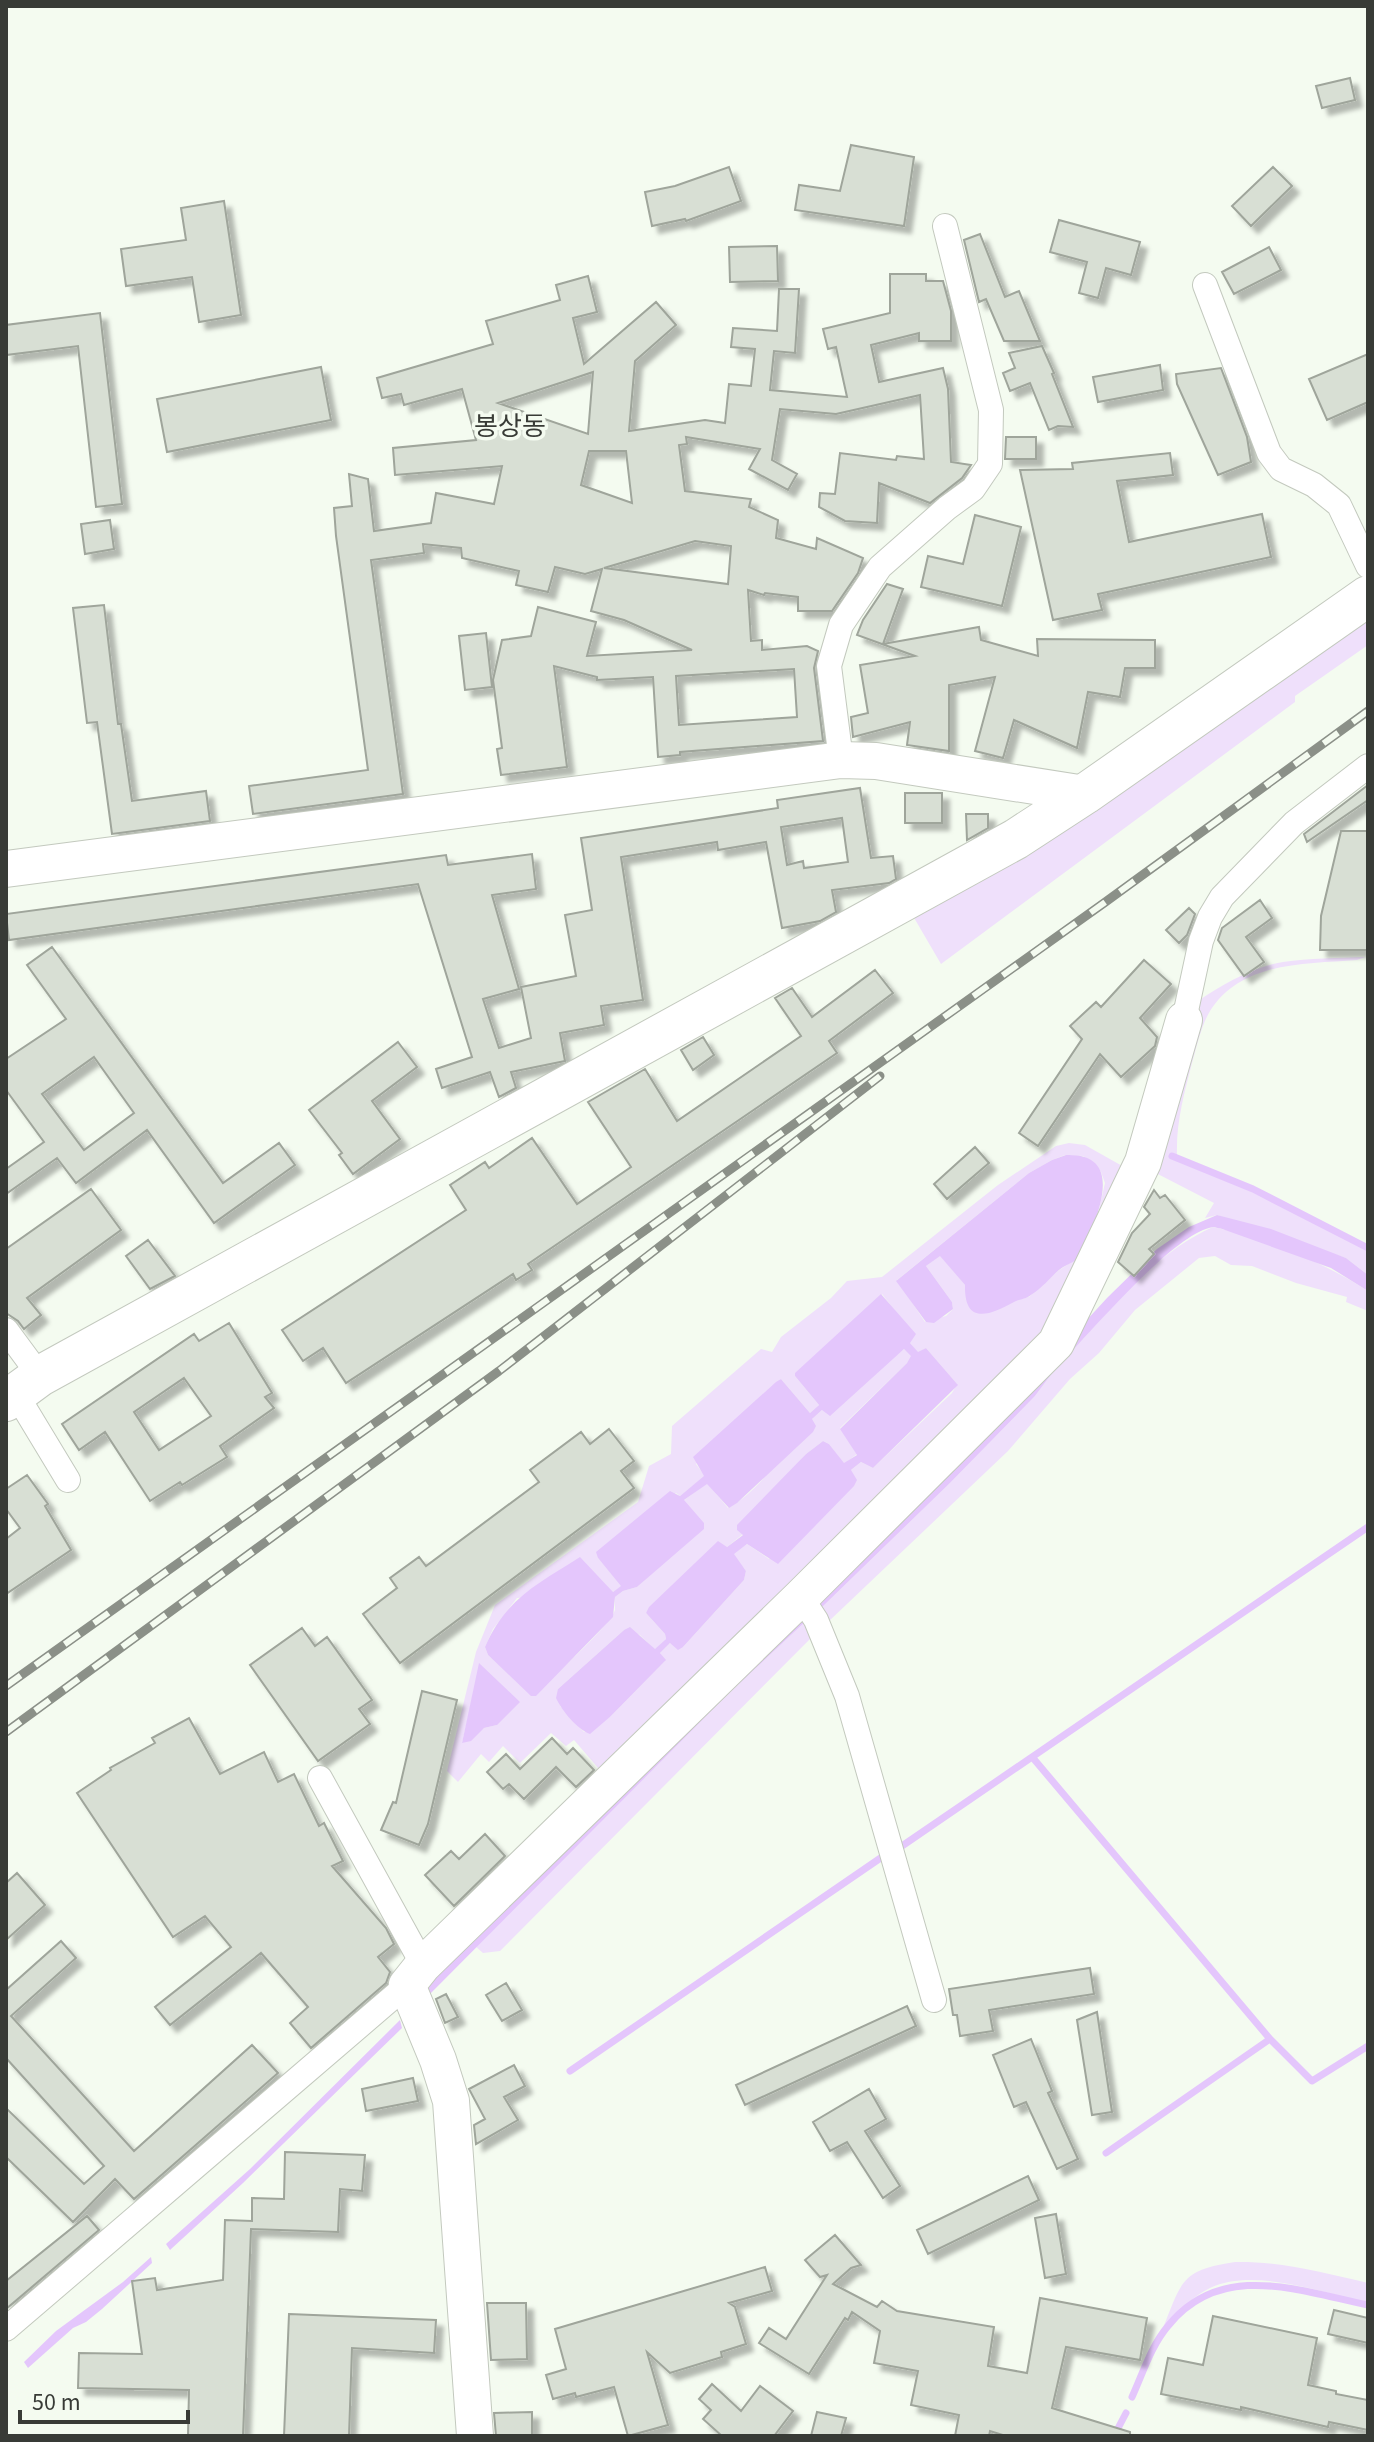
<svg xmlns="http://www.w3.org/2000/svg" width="1374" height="2442" viewBox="0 0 1374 2442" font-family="'Source Sans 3','Noto Sans KR',sans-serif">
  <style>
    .green { fill: #efe0fb; fill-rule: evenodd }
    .water { fill: #e4c6fc }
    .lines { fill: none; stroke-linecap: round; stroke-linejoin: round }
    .stream { stroke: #e4c6fc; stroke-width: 7 }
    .building { fill: #d8dfd4; stroke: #9fa59b; stroke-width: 2; fill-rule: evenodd; filter: url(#shadow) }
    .street-casing { stroke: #c3c9be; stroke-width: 26 }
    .secondary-casing { stroke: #c3c9be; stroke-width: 38 }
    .primary-casing { stroke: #c3c9be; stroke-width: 42 }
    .street { stroke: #fff; stroke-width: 24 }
    .secondary { stroke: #fff; stroke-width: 36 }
    .primary { stroke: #fff; stroke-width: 40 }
    .rail-casing { stroke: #8b9088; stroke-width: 9 }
    .rail { stroke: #f4fbf0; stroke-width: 6; stroke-dasharray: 18; stroke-linecap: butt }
    .labels { text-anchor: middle; stroke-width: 7; stroke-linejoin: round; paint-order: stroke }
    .quarter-label { font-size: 26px; fill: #383b36; stroke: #f4fbf0 }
  </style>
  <defs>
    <filter id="shadow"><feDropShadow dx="7" dy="7" stdDeviation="2" flood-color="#0004"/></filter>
  </defs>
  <rect width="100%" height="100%" fill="#f4fbf0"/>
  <!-- green -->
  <path class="green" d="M1368,614V645L1295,696V702L941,964L913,916Z
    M1365,957L1357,960C1306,964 1242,961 1210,1011C1201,1026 1197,1046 1192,1063C1184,1094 1176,1123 1177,1155L1170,1154L1169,1157L1252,1191L1368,1251V1275L1346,1258L1217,1215L1205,1218L1214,1203L1152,1171L1198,1001C1224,984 1252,967 1283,962C1309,958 1338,958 1365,957Z
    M1069,1143L1085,1145L1124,1167L1048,1334L605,1776L574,1740L566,1746L551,1733L520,1763L503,1746L489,1762L481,1754L458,1782L447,1771L476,1652L495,1605L638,1502L649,1466L671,1454L672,1426L761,1349L772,1352L781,1337L831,1298L847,1281L882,1277L998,1185L1056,1146ZM1065,1155L1083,1156L1094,1163L1101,1172L1105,1183L1098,1214L1080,1256L1058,1271L1029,1297L1018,1299L965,1285L940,1255L926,1266L952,1302L953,1309L946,1316L925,1322L897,1280L1029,1173L1052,1160ZM882,1294L900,1317L910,1343L918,1353L926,1348L957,1384L952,1393L873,1468L861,1462L850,1471L769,1559L747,1544L733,1554L746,1571L744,1580L683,1647L670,1643L660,1653L665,1661L611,1716L584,1732L560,1706L558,1689L624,1630L640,1635L655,1650L666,1639L665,1634L646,1613L743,1534L779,1484L806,1454L823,1441L829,1444L844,1464L857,1454L840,1428L907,1363L912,1356L904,1349C875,1373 841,1392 814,1417C785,1446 765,1488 728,1508L707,1483L683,1501L659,1567L637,1587L623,1591L615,1597C615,1598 615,1609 615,1610C610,1626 546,1685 531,1695L488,1655L485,1647L493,1629L517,1598L613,1592L622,1586L598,1558L676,1493L680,1496L705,1476L696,1464L781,1379L810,1413L819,1405L795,1376ZM480,1664L497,1725L484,1728L462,1743Z
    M1213,1227C1268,1239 1321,1261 1368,1291V1311L1346,1302L1347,1297L1296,1283L1252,1266L1231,1265L1215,1256L1199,1258L1135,1310L1099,1353L1070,1379L1008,1451L827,1623L818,1611L950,1483L1035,1396L1056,1368C1105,1318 1148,1256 1213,1227Z
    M807,1620L814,1635L500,1951L483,1953L475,1946L725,1697Z
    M1235,2262C1281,2261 1324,2273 1368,2283V2303C1323,2293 1254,2267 1210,2288C1191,2297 1177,2313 1163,2328C1182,2281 1181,2270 1235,2262Z"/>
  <!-- water -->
  <path class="water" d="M1066,1155C1119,1153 1103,1202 1090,1234C1087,1240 1085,1251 1080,1257C1075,1262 1065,1265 1059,1270C1050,1278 1042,1288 1031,1295C1026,1299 1020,1299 1014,1302C989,1316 964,1325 965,1285L940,1256L926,1266L952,1302L953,1309L934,1323L926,1322L896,1281L1029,1173L1052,1160Z
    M1217,1215L1271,1229L1346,1258L1368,1275V1291L1331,1268L1225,1230C1223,1229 1214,1227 1213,1227C1173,1233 1087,1337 1056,1368L1035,1396L950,1483L818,1611L812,1601L1004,1410L1107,1298L1157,1249L1189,1227Z
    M881,1294L916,1334L910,1343L918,1352L926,1348L958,1385L873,1468L861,1462L851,1470L857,1480L854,1486L778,1564L747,1544L734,1554L746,1571L744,1580L683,1647L678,1650L670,1643L660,1653L666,1660L611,1716L590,1734C577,1729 562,1711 556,1698L558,1689L624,1630L630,1627L655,1649L666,1639L665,1634L646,1613L649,1607L718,1541L727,1547L743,1535L737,1530V1525L806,1454L823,1441L829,1444L844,1463L857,1455L840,1429L907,1363L911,1356L904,1349L830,1416L822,1410L812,1419L816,1426L813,1432L737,1503L729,1508L707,1484L684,1500L704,1523V1529L637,1587L623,1591L615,1597L613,1617L536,1696H531L488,1655L485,1647C506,1598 538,1584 580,1557L613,1592L621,1586L598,1558L596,1552L670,1491L680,1496L704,1476L693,1457L776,1382L781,1379L810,1413L819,1405L795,1376V1373Z
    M800,1612L807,1620L725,1697L428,1996L427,1983Z
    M479,1663L520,1702L497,1725L484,1728L471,1741L462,1743Z
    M400,2020L402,2028L243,2183L170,2250L166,2244L250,2169Z
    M151,2257L152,2263L102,2309L86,2322L73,2328L28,2368L24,2362L56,2331L123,2282Z"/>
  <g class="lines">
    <!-- stream -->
    <path class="stream" d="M1172,1156L1253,1189L1368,1248
      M1033,1758L1270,2039L1106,2153
      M902,1846L1368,1527
      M1270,2039L1312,2081L1368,2046
      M570,2071L882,1857
      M1132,2397C1143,2373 1151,2346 1168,2326C1221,2260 1299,2291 1368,2305
      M1114,2436L1126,2413"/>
  </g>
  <!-- building -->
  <path class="building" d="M1350,78L1355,100L1322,108L1316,86Z
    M851,145L914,157L904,226L795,210L799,185L840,191Z
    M729,167L741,201L686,221L685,219L652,226L645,192L675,186Z
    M1273,167L1292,186L1251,226L1232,206Z
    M224,201L241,315L199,322L192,277L126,286L121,249L186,240L181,208Z
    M1059,220L1140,242L1131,275L1106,268L1098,298L1079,293L1087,262L1050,252Z
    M980,234L1005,297L1019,291L1040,341H1004L986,299L979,302L964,240Z
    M777,246L778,281L730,282L729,247Z
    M1269,247L1281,270L1234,294L1222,272Z
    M890,274H926V281H943L951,311V341H919V333L871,345L879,382L943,368L948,389L951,462L971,465L962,478L930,503L879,483L877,523L845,521L819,507L820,493L835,494L840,453L896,460L897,456L924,459L920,395L836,414L780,409L772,460L797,474L788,490L749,469L760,449L686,437L687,444L679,445L685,491L751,499L749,507L778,520L776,538L816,549L817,538L863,558L858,573L832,611H798V597L765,593L764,595L748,590L751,641L762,640V650L807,646L818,651L814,668L823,741L680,752V755L658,757L653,677L597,680V677L554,666L567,767L501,775L497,749L502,748L493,680L502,640L531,636L538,607L596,622L587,656L692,650L624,620L591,611L602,569L585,574L555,567L548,592L516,585L519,571L462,558L461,548L423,544L424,553L371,560L403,794L253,814L249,786L368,770L336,536L334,508L352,506L349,474L368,479L374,531L431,523L436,493L494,504L502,466L395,475L393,448L476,440L462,389L404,405L401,394L382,398L377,378L493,344L486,321L560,300L556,285L588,276L597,312L573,318L584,364L656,302L676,325L635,361L629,431L705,420L725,423L729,384L751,386L755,349L731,347L733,328L777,331L779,289H799L795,353L774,351L770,390L847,397L836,347L828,349L823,329L890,313ZM593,372L588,434L498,403L563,382ZM589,451H626L632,503L581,485ZM695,541L731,546L728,584L604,568ZM794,669L797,717L679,725L676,676Z
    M100,313L122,504L96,507L78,346L6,355V325Z
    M1042,346L1054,373L1052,374L1073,427L1058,426L1049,430L1030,383L1010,391L1003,373L1015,368L1009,353Z
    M1368,354V402L1327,420L1309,379Z
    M1160,365L1163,390L1098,402L1093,377Z
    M321,367L331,420L167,452L157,399Z
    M1221,368L1247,437L1251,462L1218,475L1177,384L1176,374Z
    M1006,437H1036V459H1005Z
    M1170,453L1173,475L1117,481L1129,542L1262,514L1271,557L1098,594L1102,610L1053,620L1020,470L1073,469L1072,463Z
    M975,515L1021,527L1002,606L921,587L928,556L963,564Z
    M110,520L114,549L85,554L81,524Z
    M887,584L903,589L883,644L979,627L981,640L1038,656L1037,639L1155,640V668H1125L1120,697L1088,692L1077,748L1014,720L1003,758L975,751L995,677L949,685V751L907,745L910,722L853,737L851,717L868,713L860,665L915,656L857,635L863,620Z
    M104,605L118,724H121L132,801L206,791L210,821L112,834L97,722L87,723L73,608Z
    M486,633L492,687L465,690L459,636Z
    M1368,785V800L1307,842L1304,834Z
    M860,788L871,858L893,856L896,879L889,883L832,890L836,912L820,921L782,928L766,842L718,850L717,842L621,857L643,1000L601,1006L604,1025L560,1033L565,1061L511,1072L516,1088L499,1097L490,1072L442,1088L436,1069L472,1057L418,884L9,940L6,914L446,855L448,865L532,854L536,889L492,895L519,989L483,999L499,1048L531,1038L521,987L576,976L565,915L592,910L581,838L778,808L777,800ZM842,818L848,862L804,868L803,861L787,865L781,827Z
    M905,793H942V823H905Z
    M966,814H988V828L967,840Z
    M1341,831H1368V950H1320L1321,916Z
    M1260,900L1272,918L1246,937L1264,962L1244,976L1218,940L1222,928Z
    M1189,908L1195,914L1187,935L1179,943L1166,930Z
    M52,947L223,1183L279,1143L295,1165L214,1223L147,1130L76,1183L57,1158L6,1194V1169L44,1142L6,1090V1059L66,1019L27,965ZM94,1057L134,1113L84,1150L42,1094Z
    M1144,960L1171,984L1140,1018L1157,1037L1155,1046L1121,1077L1100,1054L1038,1146L1019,1133L1082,1039L1070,1026L1096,1002L1101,1007Z
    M875,970L893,993L829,1041L837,1053L528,1264L532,1270L516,1280L513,1274L346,1383L323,1348L303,1361L282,1330L466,1210L450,1185L485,1162L489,1168L532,1138L577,1204L631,1167L588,1102L645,1069L677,1121L801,1036L775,998L792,988L812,1017Z
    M703,1037L714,1055L693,1070L681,1050Z
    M398,1042L417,1067L372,1101L400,1139L353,1174L339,1155L342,1153L309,1110Z
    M975,1147L989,1163L947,1199L934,1184Z
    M91,1189L121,1230L27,1298L41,1315L24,1329L18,1321L6,1313V1249Z
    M1154,1190L1160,1198L1165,1195L1185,1220L1149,1249L1154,1254L1134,1276L1118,1262L1132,1233L1150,1214L1144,1207Z
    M148,1240L175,1276L150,1289L126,1256Z
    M229,1323L272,1393L265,1397L274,1408L220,1446L227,1457L182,1485L180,1482L150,1501L105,1432L79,1450L62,1424L194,1334L199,1341ZM184,1378L211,1416L159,1450L134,1412Z
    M609,1429L634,1461L621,1471L634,1488L400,1663L363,1614L397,1588L390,1578L419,1557L426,1566L539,1482L530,1470L581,1432L590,1444Z
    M27,1475L48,1504L45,1506L71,1550L6,1594V1539L20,1528L6,1509V1489Z
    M302,1628L315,1646L327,1637L372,1700L359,1709L370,1724L318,1761L250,1665Z
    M422,1691L457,1700L428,1824L419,1845L381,1830L393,1802L396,1803Z
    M189,1718L220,1774L264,1752L278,1782L294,1774L319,1826L324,1823L343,1861L332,1866L386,1928L394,1944L378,1957L390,1972L386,1983L311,2048L290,2023L308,2007L261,1953L170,2025L155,2007L231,1947L205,1916L173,1937L77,1793L111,1770L110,1768L155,1743L152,1738Z
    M552,1738L567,1754L573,1748L594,1770L576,1787L556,1767L524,1799L509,1784L503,1789L487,1772L506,1754L520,1769Z
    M485,1834L505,1856L454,1906L425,1875L451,1851L459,1859Z
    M17,1873L45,1905L6,1940V1883Z
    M61,1941L76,1958L11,2016L134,2151L252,2045L278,2073L134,2199L115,2179L73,2222L6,2157V2108L84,2184L104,2166L6,2058V1990Z
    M1090,1968L1094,1994L989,2010L993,2031L960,2036L957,2015H953L949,1989Z
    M506,1983L522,2010L502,2021L486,1995Z
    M446,1994L458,2017L445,2023L436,1999Z
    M907,2006L916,2026L745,2105L736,2085Z
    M1097,2012L1112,2112L1092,2115L1077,2020Z
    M1031,2039L1052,2091L1048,2093L1078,2159L1057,2169L1026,2102L1014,2107L993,2055Z
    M514,2065L525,2086L504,2097L518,2120L476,2144L474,2125L485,2119L469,2089Z
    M413,2078L418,2101L366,2111L362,2089Z
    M869,2089L886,2119L865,2131L900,2186L883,2198L847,2142L830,2151L813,2122Z
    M285,2152L365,2155L362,2191L340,2189L338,2232L251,2229L243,2436H188L189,2390L78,2388L79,2353L142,2354L132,2281L155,2278L157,2290L223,2280L225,2220L252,2221V2198L284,2199Z
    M1028,2176L1039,2200L928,2254L917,2230Z
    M1056,2214L1066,2274L1045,2278L1035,2218Z
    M87,2216L99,2230L6,2309V2281Z
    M835,2235L861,2265L851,2268L833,2284L877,2307L882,2301L897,2311L994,2327L988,2366L1027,2373L1040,2298L1147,2318L1140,2360L1066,2347L1052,2408L1130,2432V2436H1006L990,2431L989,2436H955L959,2415L911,2405L918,2371L874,2363L880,2331L852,2312L848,2320L845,2318L809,2374L759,2343L769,2328L786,2339L827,2275L820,2277L805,2260Z
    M765,2267L772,2291L729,2303L735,2307L746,2344L721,2352L722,2357L670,2373L647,2352L668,2425L628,2436L614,2387L576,2397L575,2393L553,2399L546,2375L566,2369L555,2329Z
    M487,2303H526L527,2359L491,2360Z
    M1334,2310L1368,2318V2343L1328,2334Z
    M289,2314L436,2320L434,2353L352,2348L349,2436H284Z
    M1213,2316L1317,2338L1308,2385L1336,2391V2394L1368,2400V2430L1329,2422L1328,2427L1241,2407V2410L1161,2394L1168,2358L1203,2365Z
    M712,2384L741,2411L760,2386L793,2411L774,2436H722L703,2419L711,2410L699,2399Z
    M532,2412V2436H496L494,2413Z
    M817,2412L846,2418L841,2436H811Z"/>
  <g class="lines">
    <!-- street casing -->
    <g class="street-casing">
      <path id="street" d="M1205,285L1269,453L1281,469L1314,485L1339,505L1368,566
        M841,760L829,666L841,625L880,567L947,508L973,489L990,464L991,410L945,226
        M1184,1020L1201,941L1210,917L1222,897L1294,823L1368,766
        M6,1330L40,1376
        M16,1394L68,1480
        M801,1597L816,1620L847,1696L934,2000
        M320,1778L423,1965
        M6,2329L407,1985"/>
    </g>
    <!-- secondary casing -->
    <g class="secondary-casing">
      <path id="secondary" d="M6,869L841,760L876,761L1085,794
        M475,2436L451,2101L438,2060L407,1985L423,1965L801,1597L1056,1343L1143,1162L1184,1020"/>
    </g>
    <!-- primary casing -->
    <g class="primary-casing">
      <path id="primary" d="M6,1401L40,1376L1016,839L1085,794L1368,596"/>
    </g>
    <!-- street -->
    <use href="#street" class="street"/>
    <!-- secondary -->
    <use href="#secondary" class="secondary"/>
    <!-- primary -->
    <use href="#primary" class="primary"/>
    <!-- rail casing -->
    <g class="rail-casing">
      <path id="rail" d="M6,1686L1104,903L1368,711
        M6,1732L499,1371L880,1076"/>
    </g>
    <!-- rail -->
    <use href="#rail" class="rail"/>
  </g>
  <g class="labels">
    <!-- quarter labels -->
    <g class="quarter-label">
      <text x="510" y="435">봉상동</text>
    </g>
  </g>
  <!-- border -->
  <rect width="1374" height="2442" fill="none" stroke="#383b36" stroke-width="16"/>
  <!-- scale -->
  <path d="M20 2410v12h168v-12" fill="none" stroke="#383b36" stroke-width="4"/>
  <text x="32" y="2410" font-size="24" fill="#383b36" stroke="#f4fbf0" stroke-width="6" paint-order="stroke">50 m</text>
</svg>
